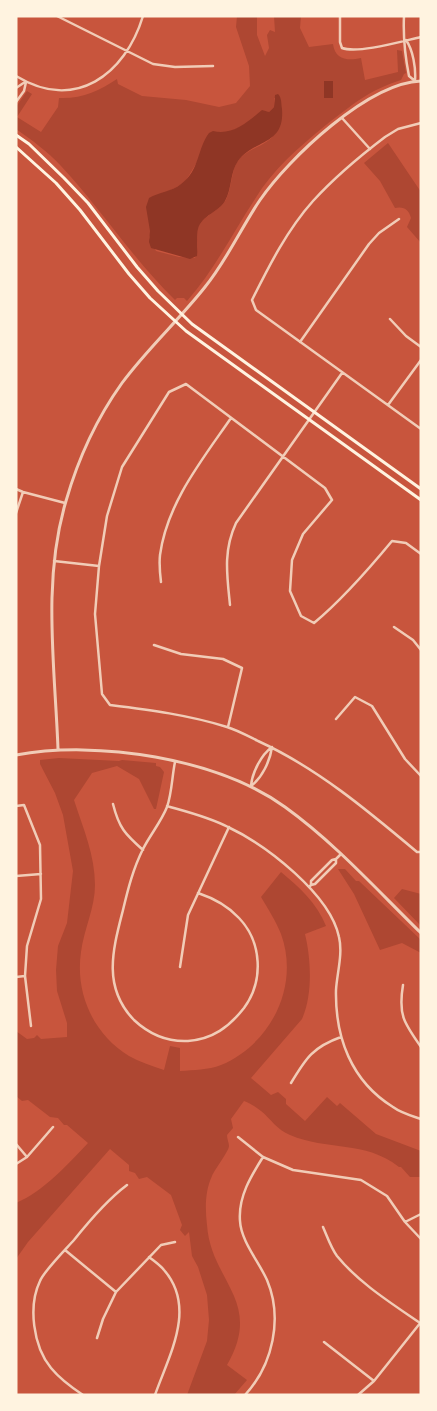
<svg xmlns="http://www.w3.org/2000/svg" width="437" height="1411" viewBox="0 0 437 1411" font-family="'Varela Round',sans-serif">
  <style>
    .green { fill: #ae4732; fill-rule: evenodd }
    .water { fill: #8f3625 }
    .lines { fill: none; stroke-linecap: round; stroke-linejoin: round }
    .minor { stroke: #f1ccb7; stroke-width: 2.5 }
    .tertiary { stroke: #f1ccb7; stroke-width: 3 }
    .secondary { stroke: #fff3e0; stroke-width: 3 }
  </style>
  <rect width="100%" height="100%" fill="#c8553d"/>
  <!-- green -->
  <path class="green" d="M237,16H257V35L265,56L269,48L267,35L270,30L275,32L274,16H301L300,28L309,47L333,44C335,60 348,61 361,58L365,80L398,72L397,50L402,51L406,73L404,74L401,80C369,90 352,105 326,125C299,147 273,169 255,199C232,234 215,269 187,301L184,298H177L175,300C133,259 101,209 61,166C48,152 32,140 16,129V107L27,91L32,94L17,117L41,132L58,107L59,98C82,99 99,91 117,79L118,84L142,96L186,100L219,107L236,103L250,86L249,66L236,27ZM280,97C283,122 281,136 257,147C249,151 241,155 236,164C231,174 231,196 223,204C216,212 202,217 198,228C195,238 200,249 195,258L179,257L156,251L149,238L166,192C189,183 187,177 199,159C205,150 213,142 220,133C236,132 250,121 262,111L269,112L274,107V98Z
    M388,143L421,192V243L407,227L411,218C409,210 404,206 395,208L380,181L364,163Z
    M59,758L119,761L122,760L156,763V766L160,767L164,772L156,809H154L139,779L117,766L92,773L74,800C83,828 95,855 95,885C95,908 84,929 81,952C75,993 93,1034 129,1056C140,1062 152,1066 164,1070L170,1046L180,1048V1071C194,1070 208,1070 221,1065C271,1044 300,986 281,934C276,921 268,909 261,897L281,872C299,887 317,903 326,926L305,934C311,959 313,994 302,1019L251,1078L271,1095L278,1092L286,1099V1104L305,1121L327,1097L337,1106L340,1103L376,1134L421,1151V1177H410L401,1167H399C365,1140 327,1151 290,1135C277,1130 271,1119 261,1111C256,1107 250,1103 244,1101L231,1119L233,1128L227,1135C227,1139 229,1143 229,1146C229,1151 215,1169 212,1176C205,1191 205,1208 207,1225C211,1282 264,1301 227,1365L247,1380L234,1395H187L207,1341L209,1320L207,1295L198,1267L192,1256L189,1232L185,1236L180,1230L182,1225L171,1195L147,1177L139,1179L135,1173L129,1171V1165L110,1149L28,1242L16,1259V1203C44,1191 67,1165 88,1143L67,1125H64L58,1118L50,1117L28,1100L22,1101L16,1096V1031L27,1039L34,1038L37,1035L41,1039L67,1037V1023L57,991L56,970L58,946L67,923L73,871L63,815L55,793L40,764V760Z
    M338,869H345L356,881H359L421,940V953L402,943L380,950L354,894Z
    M402,889L421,894V926L394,898Z"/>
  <!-- water -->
  <path class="water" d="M324,81H333V98H324Z
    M278,94C282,98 281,103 282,109C285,146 254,139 238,161C230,172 232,189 225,201C219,212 202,215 198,229C196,237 198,247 197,256L190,259L151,248L149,242L150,231L146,207L149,198C159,192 171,192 181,184C200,170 197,149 209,133L213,131C232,136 248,122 262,110L269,112L274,107L275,95Z"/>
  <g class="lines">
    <!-- minor -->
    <path class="minor" d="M57,16L153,64L175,67L213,66
      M340,16V42L342,48C358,54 403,41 421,37
      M404,16C403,37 405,56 409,76L415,81
      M406,40C413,50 416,68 415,81
      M16,76C75,112 125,75 143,16
      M16,88L25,82
      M16,102L24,91L26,82
      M342,118L370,149
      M421,123L398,129L385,137C360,156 334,178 313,201C287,230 269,266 252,300L256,310L421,429
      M390,319L406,336L421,347
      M300,342L369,244L379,233L399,219
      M388,405L421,360
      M16,489L23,492L65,503
      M16,513L23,492
      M421,554L406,543L392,541C368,570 343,599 314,623L301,616L290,591L292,560L303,534L332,500L325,488L186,384L169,392L122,467L107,516L99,566L95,614L102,694L110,705C150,710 189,715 227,727C237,730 248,736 258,741C317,768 367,810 417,852H421
      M54,561L99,566
      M161,582C160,574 159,564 160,555C167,503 202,460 231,418
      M230,605C227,575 223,551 236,523L342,373
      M394,627L413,640L421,650
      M154,645L181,654L223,659L242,668L228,727
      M336,719L355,697L372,706L405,759L421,776
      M175,762C172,776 172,793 167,807C161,822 150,835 143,849C133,869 128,889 123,910C113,949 102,987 134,1020C149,1034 167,1042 188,1041C213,1039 229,1027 244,1008C264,981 262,942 239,918C228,906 213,898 198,893
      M251,786C252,773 261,755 272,747
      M251,786C262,778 270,761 272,747
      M113,804C119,828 125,834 143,850
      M16,806L24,805L40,845L41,899L27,946L25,976L31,1026
      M167,806C188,812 209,817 228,827C266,845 330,894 339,937C343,954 337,973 336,990C335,1037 351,1081 393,1107C401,1113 412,1116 421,1119
      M16,876L41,874
      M311,885L315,884L336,863V859
      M309,887L311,885V881L332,860L336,859L341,854
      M180,967L188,915L229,827
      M16,977L25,976
      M403,985C398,1015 404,1023 421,1047
      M291,1083C306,1058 313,1047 341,1037
      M238,1137L263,1157L293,1170L361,1180L387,1196L405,1222L421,1239
      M16,1144L27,1157
      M16,1164L27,1157L53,1127
      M405,1222L421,1214
      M323,1227C327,1236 331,1248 337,1256C359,1283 391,1303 420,1323
      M65,1250L116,1292
      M149,1257C154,1261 160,1265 164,1270C197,1308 169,1355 155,1395
      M97,1338L103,1319L116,1292L161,1245L175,1242
      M324,1342L374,1381
      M83,1395C71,1387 60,1379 51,1368C33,1346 28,1306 40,1281C44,1271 66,1249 74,1240C90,1220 107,1200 127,1185
      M245,1395C273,1365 283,1318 267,1280C259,1262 241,1241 240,1221C238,1197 251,1176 263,1157
      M358,1395L374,1381L421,1322"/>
    <!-- tertiary -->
    <path class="tertiary" d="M58,749C55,667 42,581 66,501C78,459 97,418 122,383C147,349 179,320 205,287C227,260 241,228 260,200C289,158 368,83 421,81
      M16,755C97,740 217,758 285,807C335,843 377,890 421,933"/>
    <!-- secondary -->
    <path class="secondary" d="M16,135L29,144L64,178L88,203L137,267L158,291L192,324L421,489
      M16,147L56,183L80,210L129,274L150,298L186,331L421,500"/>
  </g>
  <!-- border -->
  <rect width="437" height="1411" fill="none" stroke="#fff3e0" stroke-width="35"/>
</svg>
